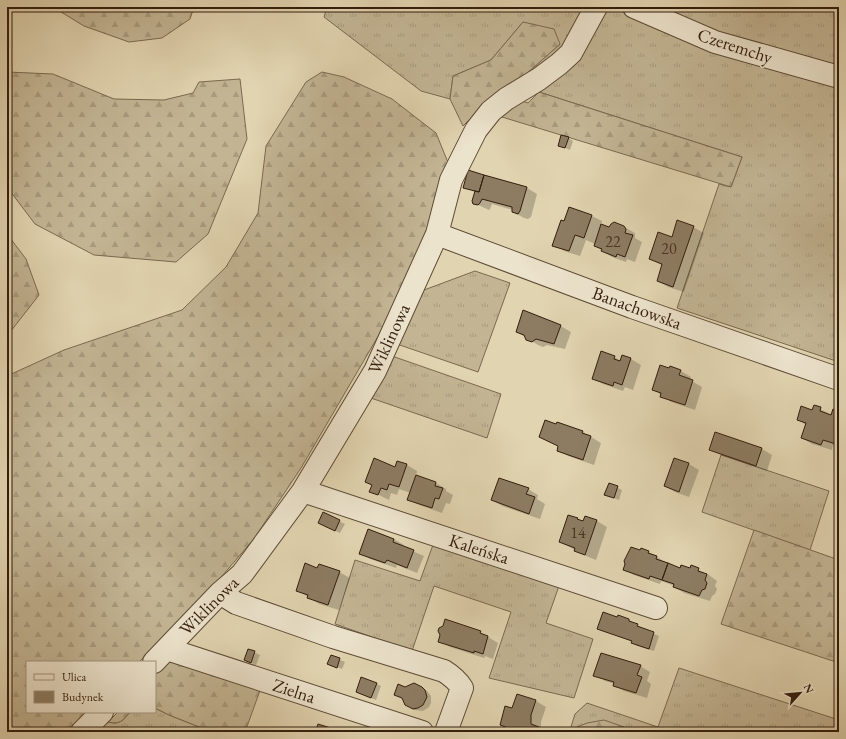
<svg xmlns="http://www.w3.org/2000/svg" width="846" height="739" viewBox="0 0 846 739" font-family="'EB Garamond',serif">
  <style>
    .grass { fill: url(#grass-tufts); stroke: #7b6950 }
    .forest { fill: url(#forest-firs); stroke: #7b6950 }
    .shadow { fill: #0003 }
    .building { fill: #8d7c62; stroke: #331d0d }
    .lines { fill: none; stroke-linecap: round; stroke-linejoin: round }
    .minor-casing { stroke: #5e4b36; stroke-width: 24 }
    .minor { stroke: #ece3cc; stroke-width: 22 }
    .labels { text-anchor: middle; stroke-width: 3; stroke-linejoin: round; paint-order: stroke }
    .number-label { font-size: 16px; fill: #4a3522 }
    .street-label { font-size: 18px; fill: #331d0d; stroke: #ece3cc }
  </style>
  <defs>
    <pattern id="grass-tufts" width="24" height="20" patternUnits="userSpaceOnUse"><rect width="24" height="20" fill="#c3b594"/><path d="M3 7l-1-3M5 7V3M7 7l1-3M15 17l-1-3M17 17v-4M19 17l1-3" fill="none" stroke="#a89b7e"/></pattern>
    <pattern id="forest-firs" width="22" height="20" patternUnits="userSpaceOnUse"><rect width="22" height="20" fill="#c3b594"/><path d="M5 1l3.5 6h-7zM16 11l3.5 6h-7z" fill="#a89b7e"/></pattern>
  </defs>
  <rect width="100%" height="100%" fill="#e1d4b0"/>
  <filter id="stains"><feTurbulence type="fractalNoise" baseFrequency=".005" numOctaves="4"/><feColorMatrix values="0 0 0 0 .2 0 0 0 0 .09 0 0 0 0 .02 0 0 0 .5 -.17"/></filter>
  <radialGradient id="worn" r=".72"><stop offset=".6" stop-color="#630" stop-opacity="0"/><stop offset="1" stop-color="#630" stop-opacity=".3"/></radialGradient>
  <!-- grass -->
  <path class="grass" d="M327,7H839V362L677,308L719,184L731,187L742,157L539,92L525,75L560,44L523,22L491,60L453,76L450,99L421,91L324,17Z
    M475,271L510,283L478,372L394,343L424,290Z
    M389,355L501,394L487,438L368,397Z
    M721,455L829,491L810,550L702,512Z
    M434,542L560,583L546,623L593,639L574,698L489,678L511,612L434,586L412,651L335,624L355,560L420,581Z
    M679,668L839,720V732H630L624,727L570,730L575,714L587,703L658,727Z
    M155,708L169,715L212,732H97L108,722C119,725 123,721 130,712H155Z
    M369,722L396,732H365Z"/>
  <!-- forest -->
  <path class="forest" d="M53,7H194L190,19L162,38L129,42L84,26Z
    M523,22L554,29L560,44L525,75L497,92L463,126L450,99L453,76L491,60Z
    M7,72L53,74L114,99L164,100L193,93L199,82L240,79L247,139L208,234L176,262L94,255L35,224L7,187Z
    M322,72L344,77L392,99L436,133L449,165L434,222L387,321L301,468L253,540L191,612L139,662H27V712H87L66,732H7V376L64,350L182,310L226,267L258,213L266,146L306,82Z
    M539,92L742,157L731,187L502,117L519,100L528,103Z
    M7,234L26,259L39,295L7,336Z
    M754,530L839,560V663L721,624Z
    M174,659L262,685L245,732H212L169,715L155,708V674L166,663Z
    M118,712H130C122,721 120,725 108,722Z
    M604,720L624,727L630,732H569L570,730L587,723Z"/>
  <!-- shadow -->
  <path class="shadow" d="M568,138L573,141L570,150L559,145Z
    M469,171L527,188L537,194L531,217L528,219L524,218L513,212V210L492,204L490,209L489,210L474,203L475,192L464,187Z
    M569,208L592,216L602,221L601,225L610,229L624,227L635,233V238L642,242L635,262L627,259L626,262L612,257L595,246V244L586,240L580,256L564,251L554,245L564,223Z
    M693,227L704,233L684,292L668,287L658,281L663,266L650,259L672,238Z
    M524,312L552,321L571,332L565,349L547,345L543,347L538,345L517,332Z
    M623,356L631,359L641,365L633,390L625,387L623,391L603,384L593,378L614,357L621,361Z
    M681,371L691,377L690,380L702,387L695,410L671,402L653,389Z
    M814,406L832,415L839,412V447L833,445L832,450L812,444L802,438L806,425L798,420L813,411Z
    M557,423L583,432L601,443L594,465L568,456L558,450L559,446L540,437Z
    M716,433L762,449L772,455L767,471L721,455L710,449Z
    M397,462L407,465L417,471L416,476L436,483L446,489V491L453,495L450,504L446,503L442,513L419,505L409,500L411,493L399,489L397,495L391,493L389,500L371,491L373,486L366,482L395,468Z
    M689,464L699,470L689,497L675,492L665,486Z
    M609,484L622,490L619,500L605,495Z
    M528,489L538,495L537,499L545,504L540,519L502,506L492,500Z
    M324,514L345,524L340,533L324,526Z
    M569,516L583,522L585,517L597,521L607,527L596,560L586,556L560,542Z
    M394,539L404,545L403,547L424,556L417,573L397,565L396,568L370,559L360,553Z
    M641,549L649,552L667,563L681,569H691L692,567L709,575L717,581L715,586L717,589L715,594L712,596L710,601L684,593L674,587L675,586L661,581L660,584L634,575L624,569Z
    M318,569L339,572L350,578L339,610L319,604L297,590Z
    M618,618L629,620L642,628V629L659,636L654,651L637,646L632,643L633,642L598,629Z
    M480,632L498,643L493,659L485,656L484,658L450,647L439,641L441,635Z
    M249,650L260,655L256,665L245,660Z
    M331,656L345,662L342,669L329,664Z
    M640,666L650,672L647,681L651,684L647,698L624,691L614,685L615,684L605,681L594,675Z
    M377,684L381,686L376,700L357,692Z
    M422,687L427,691L431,696V703L429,707L423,711L414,710L409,706L405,688Z
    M517,695L536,701L546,707L541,722V729L546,732H515L501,725L512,709Z"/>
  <!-- building -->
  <path class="building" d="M561,135L569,137L565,148L558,146Z
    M468,170L484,175L479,192L463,188Z
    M484,175L527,187L520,211L518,214L512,212V207L482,199L480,203L478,205L473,204L472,201L475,191L479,192Z
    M569,207L592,215L584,238L575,235L569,251L552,246L561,220L564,221Z
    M677,220L694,226L673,287L657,281L662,264L649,259L658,232L672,237Z
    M614,222L624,226L626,229L625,233L633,235L625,257L617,254L616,257L601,251L602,249L594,246L601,224L609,227L611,224Z
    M523,310L561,325L554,344L536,339L532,342L526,340L524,335L516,332Z
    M601,351L615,356L614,359L620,361L622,355L631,358L622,385L614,382L613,386L592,379Z
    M660,365L669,368L670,366L681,370L679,375L693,380L685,405L660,397L661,393L652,390Z
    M814,405L821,407L820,411L831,415L833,409L839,411V445L823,440L821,445L801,438L806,423L797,420L801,406L812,410Z
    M545,420L556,424L557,422L583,431L582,433L591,436L583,460L557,451L558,446L539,437Z
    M715,432L762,448L756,466L709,450Z
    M374,458L395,467L397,461L407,464L399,487L389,484L387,490L381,488L378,495L369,492L372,485L365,482Z
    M674,458L689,463L679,492L664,486Z
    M416,475L436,482L435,486L443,488L439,499L435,498L432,508L407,500Z
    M499,478L529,488L526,494L535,497L529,514L491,500Z
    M609,483L618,486L614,498L604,495Z
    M323,512L340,520L335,531L318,523Z
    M568,515L578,518L577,519L583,521L585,516L597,520L585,555L574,551L575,548L559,542Z
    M368,529L394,539L393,542L414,550L407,568L387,560L385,563L359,554Z
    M631,547L640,550L641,548L649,551L648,553L657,556L656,559L668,563L662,580L650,576L649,579L623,570L625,564L624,561Z
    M305,563L317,568L319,564L340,571L328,605L307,598L308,595L296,591Z
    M668,563L680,568L681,565L690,568L691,565L699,568L698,571L707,574L705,580L707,583L705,589L702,590L699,596L673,587L674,584L662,580Z
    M603,612L617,617L618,615L629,619V621L638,624L637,626L654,632L649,649L631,643L632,641L597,629Z
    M445,619L481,631L480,633L488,636L483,654L474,651V653L438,642L440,635L438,631L439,628L443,626Z
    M248,649L255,651L251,663L244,660Z
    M601,653L641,665L637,675L642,677L636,693L613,686L614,682L593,676Z
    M331,655L340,658L337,668L327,664Z
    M361,677L377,683L371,698L356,692Z
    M414,683L422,687L425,690L427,697L423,705L418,708L413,709L405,705L402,698L394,695L398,684L405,687Z
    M517,694L536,700L531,715V724L539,727L538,732H519L500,725L505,706L512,708Z
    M318,724L337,730V728L349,732H315Z"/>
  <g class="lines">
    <!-- minor casing -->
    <g class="minor-casing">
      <path id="minor" d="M634,7L715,42L839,77
        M437,234L632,307L839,379
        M303,491L656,608
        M220,593L236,603L333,637L444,671C452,676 457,680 462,688L446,732
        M167,649L422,732
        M154,662L220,593L242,574L303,491L375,371L437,234L451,180L476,130L491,111L506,99L539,79L559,64L571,53L596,7
        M82,732L102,712"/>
    </g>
    <!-- minor -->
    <use href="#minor" class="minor"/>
  </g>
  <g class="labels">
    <!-- number labels -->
    <g class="number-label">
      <text x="613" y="247">22</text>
      <text x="669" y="254">20</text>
      <text x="578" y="538">14</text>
    </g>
    <!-- street labels -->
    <g class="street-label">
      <text transform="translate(735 46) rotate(18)" y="6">Czeremchy</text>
      <text transform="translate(637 308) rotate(20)" y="6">Banachowska</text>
      <text transform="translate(389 339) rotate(-65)" y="6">Wiklinowa</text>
      <text transform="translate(479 549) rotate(18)" y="6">Kaleńska</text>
      <text transform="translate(209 606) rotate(-45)" y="6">Wiklinowa</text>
      <text transform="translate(294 691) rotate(18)" y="6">Zielna</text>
    </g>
  </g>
  <!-- margin -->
  <rect width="846" height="739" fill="none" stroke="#e1d4b0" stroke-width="24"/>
  <rect x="8" y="8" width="830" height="723" fill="none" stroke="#331d0d" stroke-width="2"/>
  <rect x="12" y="12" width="822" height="715" fill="none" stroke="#331d0d"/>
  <!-- legend -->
  <rect x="26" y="661" width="130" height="52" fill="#ece3cc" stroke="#a29480"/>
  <rect x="34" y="674" width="20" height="6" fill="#ece3cc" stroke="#a29480"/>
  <text x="62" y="681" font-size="12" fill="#331d0d">Ulica</text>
  <rect x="34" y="691" width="20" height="12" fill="#8d7c62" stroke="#a29480"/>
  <text x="62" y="701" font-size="12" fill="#331d0d">Budynek</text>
  <!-- north arrow -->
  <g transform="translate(800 693) rotate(63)" stroke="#ece3cc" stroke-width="3" paint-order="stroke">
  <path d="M0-3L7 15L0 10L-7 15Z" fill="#331d0d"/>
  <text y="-6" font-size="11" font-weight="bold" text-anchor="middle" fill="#331d0d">N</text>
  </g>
  <rect width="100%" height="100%" filter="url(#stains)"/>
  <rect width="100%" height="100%" fill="url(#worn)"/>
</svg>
